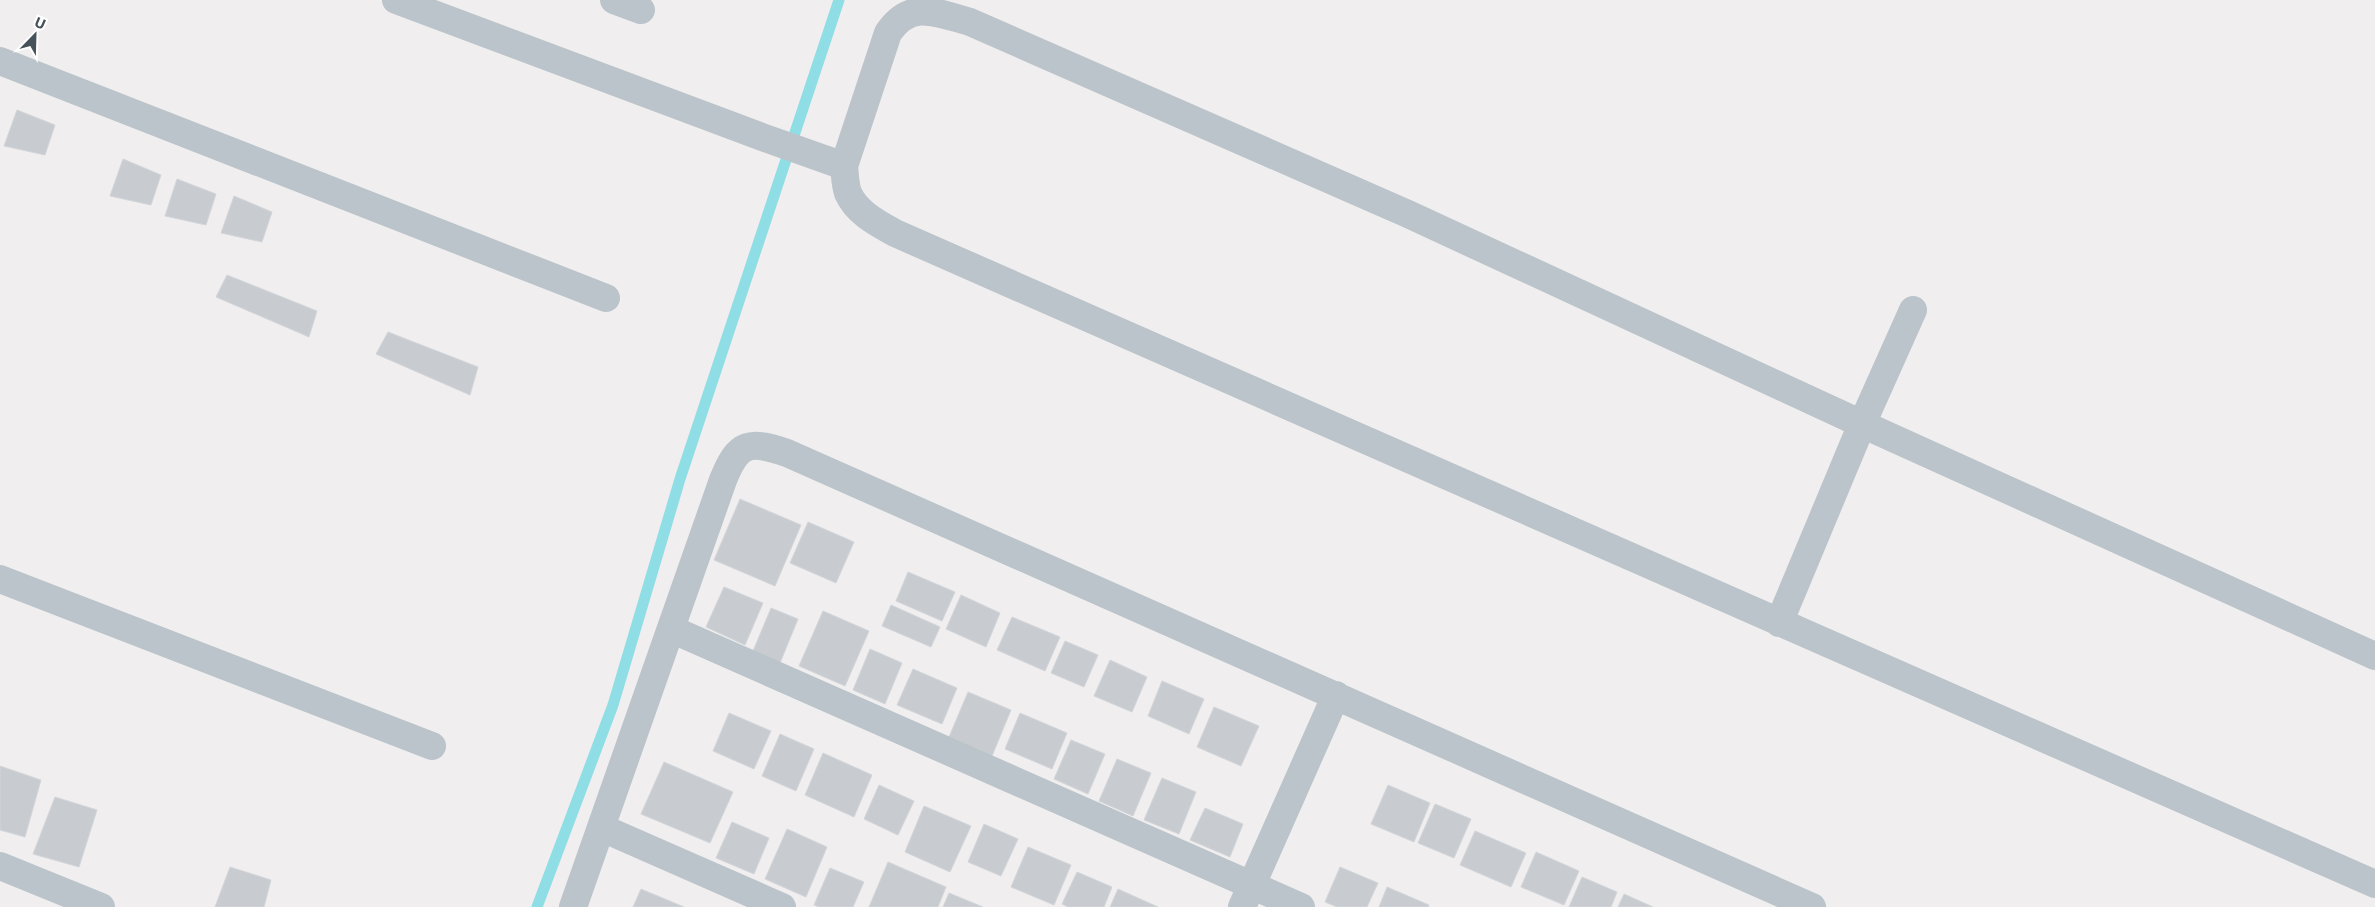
<svg xmlns="http://www.w3.org/2000/svg" width="2375" height="907" viewBox="0 0 2375 907" font-family="Commissioner,sans-serif">
  <style>
    .lines { fill: none; stroke-linecap: round; stroke-linejoin: round }
    .stream { stroke: #8fdde5; stroke-width: 11 }
    .building { fill: #c8ccd0; stroke: #d2d5d9 }
    .minor { stroke: #bac4ca; stroke-width: 28 }
  </style>
  <rect width="100%" height="100%" fill="#f0eeee"/>
  <g class="lines">
    <!-- stream -->
    <path class="stream" d="M537,907L613,705L680,479L839,0"/>
  </g>
  <!-- building -->
  <path class="building" d="M17,110L55,125L45,155L4,146Z
    M123,159L161,175L151,205L110,196Z
    M177,179L216,194L206,225L165,216Z
    M234,196L272,212L262,242L221,233Z
    M227,275L317,311L309,337L216,297Z
    M388,332L478,367L470,395L376,354Z
    M740,499L801,525L775,586L714,560Z
    M808,522L854,542L836,583L790,563Z
    M908,572L955,592L942,621L896,601Z
    M724,587L763,603L745,645L706,627Z
    M961,595L1000,613L986,647L946,629Z
    M891,605L940,627L931,647L882,626Z
    M771,608L798,619L780,663L753,651Z
    M823,611L869,631L845,686L799,666Z
    M1012,617L1060,637L1045,671L997,650Z
    M1065,641L1098,655L1084,687L1051,673Z
    M870,649L902,663L885,704L853,690Z
    M1110,660L1147,677L1132,712L1094,696Z
    M913,669L957,688L942,724L897,705Z
    M1162,681L1204,699L1189,734L1148,716Z
    M968,692L1011,710L992,756L949,737Z
    M1214,707L1259,726L1241,766L1197,747Z
    M729,713L771,731L754,769L713,751Z
    M1020,713L1067,733L1052,769L1005,749Z
    M780,734L814,749L796,791L762,776Z
    M1071,740L1105,754L1088,794L1054,779Z
    M823,753L872,775L854,817L805,795Z
    M1117,759L1151,773L1133,816L1099,801Z
    M664,762L733,792L710,843L641,814Z
    M0,766L41,780L25,837L0,830Z
    M1162,778L1196,792L1179,834L1144,820Z
    M879,785L914,801L898,835L864,819Z
    M1388,785L1430,803L1414,842L1371,824Z
    M55,797L97,810L79,867L33,854Z
    M1435,804L1471,819L1454,858L1418,843Z
    M924,806L971,826L950,872L905,852Z
    M1205,808L1243,824L1230,857L1190,840Z
    M732,822L769,838L754,874L716,858Z
    M984,824L1018,839L1001,876L968,862Z
    M787,829L827,847L806,897L765,879Z
    M1475,831L1526,853L1511,887L1460,865Z
    M1028,847L1071,865L1054,905L1011,887Z
    M1536,852L1579,871L1564,905L1521,887Z
    M888,862L946,887L938,907H869Z
    M230,867L271,880L264,907H215Z
    M1340,867L1378,883L1367,907H1337L1325,902Z
    M830,868L864,882L853,907H819L814,905Z
    M1077,872L1112,887L1104,907H1068L1062,904Z
    M1582,877L1617,892L1611,907H1569Z
    M1387,887L1429,905L1428,907H1379Z
    M641,889L684,907H633Z
    M1118,889L1158,907H1110Z
    M949,893L983,907H943Z
    M1624,894L1653,907H1618Z"/>
  <g class="lines">
    <!-- minor -->
    <path class="minor" d="M396,0L762,137L844,166L888,33C910,0 935,12 970,22L1408,214L1862,424L2375,656
      M614,0L641,10
      M0,61L606,298
      M844,166C845,174 845,185 848,193C857,213 877,223 895,233L2375,884
      M0,579L432,746
      M1779,623L1862,424L1913,310
      M671,629L1301,907
      M602,828L782,907
      M0,866L101,907
      M573,907L723,480C738,442 749,440 787,453L1812,907
      M1242,907L1336,695"/>
  </g>
  <!-- north arrow -->
  <g transform="translate(35 35) rotate(23)" stroke="#ffffff" stroke-width="4" paint-order="stroke">
  <path d="M0-4L9 19L0 12L-9 19Z" fill="#47535a"/>
  <text y="-8" font-size="14" font-weight="bold" text-anchor="middle" fill="#47535a">U</text>
  </g>
</svg>
